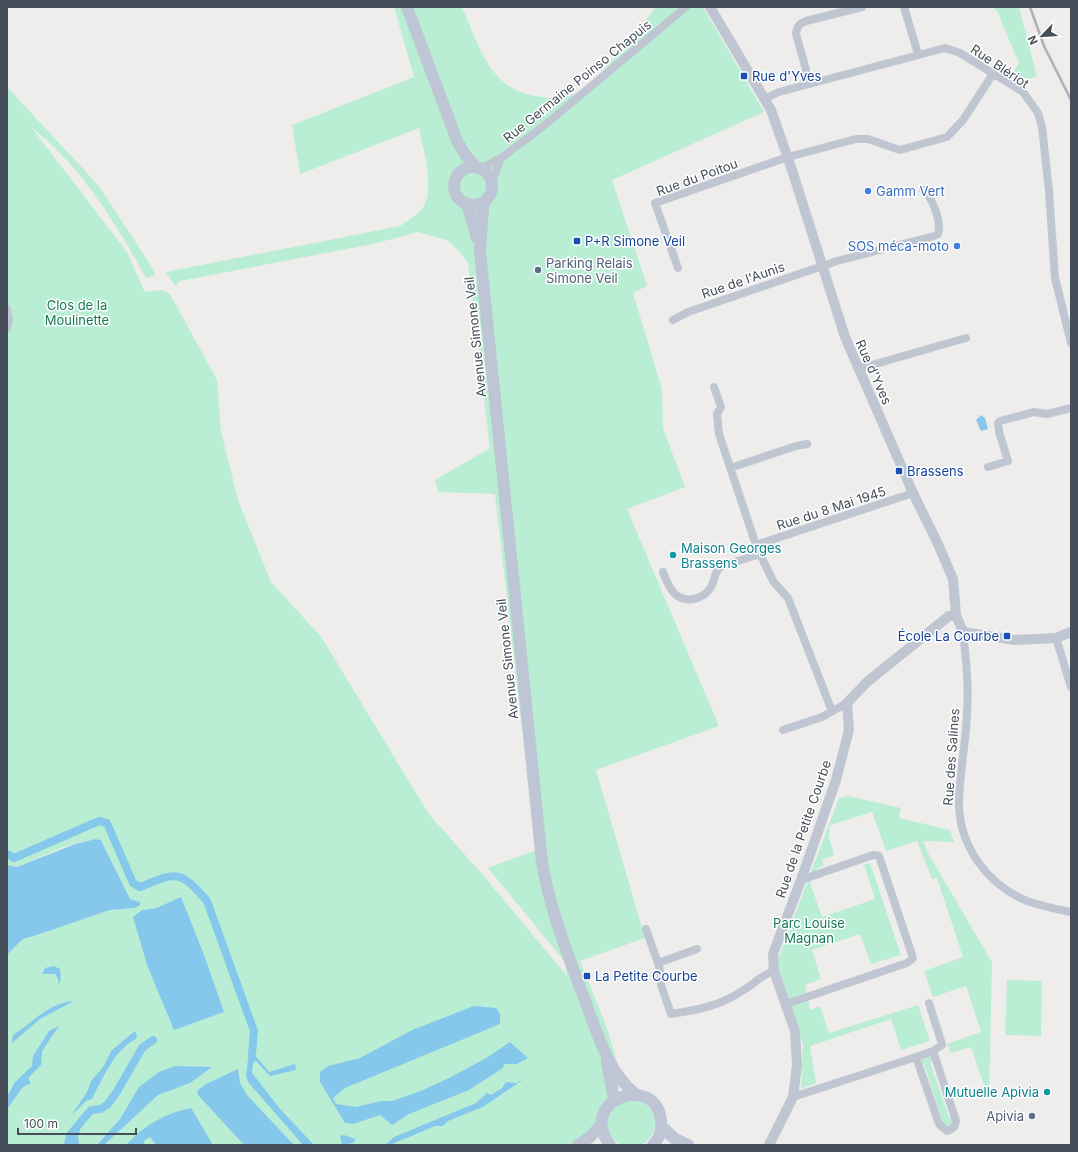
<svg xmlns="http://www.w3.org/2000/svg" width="1078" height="1152" viewBox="0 0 1078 1152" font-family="Inter,sans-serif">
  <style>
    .green { fill: #b9eed5; fill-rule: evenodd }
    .water { fill: #86c8eb }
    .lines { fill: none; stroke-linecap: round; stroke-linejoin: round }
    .canal { stroke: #86c8eb; stroke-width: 8 }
    .minor { stroke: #bfc6d2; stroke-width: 8 }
    .tertiary { stroke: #bfc6d2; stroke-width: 10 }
    .secondary { stroke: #bec6d6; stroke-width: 12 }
    .rail { stroke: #aeb0b7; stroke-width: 2.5 }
    .transit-dot { fill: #1a4fb4; stroke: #fff; stroke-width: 1.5 }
    .shop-dot { fill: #3f7fe0; stroke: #fff; stroke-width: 1.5 }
    .service-dot { fill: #5c6f8a; stroke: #fff; stroke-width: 1.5 }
    .culture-dot { fill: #0f9aa8; stroke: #fff; stroke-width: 1.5 }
    .labels { text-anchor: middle; stroke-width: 3; stroke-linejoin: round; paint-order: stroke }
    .street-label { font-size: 13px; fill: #454d59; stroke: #fff }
    .transit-label { font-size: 13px; fill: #164399; stroke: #fff; text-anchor: start }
    .shop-label { font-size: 13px; fill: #366cbe; stroke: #fff; text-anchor: start }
    .service-label { font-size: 13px; fill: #4e5e75; stroke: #fff; text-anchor: start }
    .park-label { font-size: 13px; fill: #167a56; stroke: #fff }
    .culture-label { font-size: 13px; fill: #0d838f; stroke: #fff; text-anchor: start }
  </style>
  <rect width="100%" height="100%" fill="#efecec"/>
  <!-- green -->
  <path class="green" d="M394,7H462C472,30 481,58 498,77C508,87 522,95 536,96C548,98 560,100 572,95C597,83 638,31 656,7H703L764,112L612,180L647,286L633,293L662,389L663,428L685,487L627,509L719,726L596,770L645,938L580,961C595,1000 618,1045 620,1086L611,1095L604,1110L581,1145H7V955L23,939L34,936L110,910L135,908L140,902L130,899L101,840C80,836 38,859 17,867L7,865V87L99,186L155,272L154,276L146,278C115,222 82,167 31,127L127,252L145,292L161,290L170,294L217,380L221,431L238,500L271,582L322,638L428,813L482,874L567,976L565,962L488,868L536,850L495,494L438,492L435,480L490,448L468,263L459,251L447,240L418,232L373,244L180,281L175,286L166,272L400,226C407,221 416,216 422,209C436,190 423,150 419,128L300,174L292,125L414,77ZM181,897L153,979L140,943L142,910L156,908Z
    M992,7H1019L1037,76L1024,81L1010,78L1019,63L997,11Z
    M848,796L901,808L899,818L950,830L954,842L923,841L929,855L992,962L989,1100L971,1047L951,1053L947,1044L981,1032L966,986L933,997L924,971L963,957L937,878L932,879L917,841L886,851L872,812L830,825L829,837L834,855L822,860L824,866L818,868L810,883L822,917L875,899L864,865L870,863L901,955L871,964L860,934L812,950L821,979L805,985L810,1010L820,1006L829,1033L918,1005L930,1041L901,1050L891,1019L810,1046L816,1083L801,1089L803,1045L777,962L839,798Z
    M1007,980L1042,981L1041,1036L1005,1035Z
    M930,1056L932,1061L930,1062L949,1118L952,1117L953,1121L951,1125L946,1126L940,1121L942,1120L924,1064H921V1059Z
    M607 1123a24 24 0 1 1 48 0a24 24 0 1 1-48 0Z"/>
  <!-- water -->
  <path class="water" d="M981,415L985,418L988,429L981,431L976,420Z
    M95,839L101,840L130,899L140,902V905L135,908L110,910L34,936L23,939L7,955V865L17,867L75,844Z
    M181,897L203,952L224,1012L174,1030L147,965L133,917L142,910L156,908Z
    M54,966L60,969C61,975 61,979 59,985L58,979L55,974H42L45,968Z
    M74,1001L40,1019L12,1043L13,1035C35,1021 48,1003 74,1001Z
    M474,1006L496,1008L500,1014V1024L345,1088L333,1098L336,1104L356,1107L381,1101H392L418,1092L447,1079L488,1057L510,1042L528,1058L517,1064H504L503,1068L469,1090L409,1114L392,1125L380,1115L353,1124L345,1123L320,1082V1072L328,1066L360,1058L412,1030Z
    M59,1026L42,1051L41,1065L28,1078L31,1083L23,1087L7,1109V1097L15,1082L32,1066L33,1056L49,1031Z
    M135,1031L137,1035L136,1039C115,1049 103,1078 92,1099L86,1101L71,1116L87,1092L91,1081L103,1067L112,1050Z
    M251,1035L254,1054L269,1072L295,1064L296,1070L270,1076L256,1061L253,1062L252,1073L281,1110L314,1145H303L248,1082L246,1076Z
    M175,1066L212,1067L190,1083L158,1095L104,1145H97L120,1119L139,1087L159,1072Z
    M238,1069L240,1083L247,1095L294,1145H244L198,1095L197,1091L206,1084Z
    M524,1079L483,1107L448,1121L443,1126H435L390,1145H385L394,1137L476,1103L487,1093L491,1095L502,1088L506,1082L516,1083Z
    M191,1108L213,1145H156L150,1137L145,1140L143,1145H126C143,1126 165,1113 191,1108Z
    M85,1115L78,1136L79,1145H64L65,1141Z
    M344,1135L356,1139L353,1143L342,1145L340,1136Z"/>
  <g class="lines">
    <!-- canal -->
    <path class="canal" d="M7,854L14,858L99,821L107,823L133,883L140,887C177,872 179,869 207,901L254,1031L252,1054
      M68,1145L70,1135L91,1110L101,1109L107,1105L116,1093L142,1048L153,1040"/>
    <!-- minor -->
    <path class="minor" d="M904,7L918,54
      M810,84L796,34C797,26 799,24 806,21L862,7
      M764,99L779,92L945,48L960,53L1023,92L1038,113L1042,127L1049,191L1055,278L1071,343
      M481,168L501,158L546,124L686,7
      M492,182L501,158
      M678,268L655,203L788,157L856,139H868L900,150L947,137L963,120L993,74
      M7,309L9,319L7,328
      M673,320L688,312L837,261L934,236L938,234C942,223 932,196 923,190
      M858,369L966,338
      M714,387L721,407L717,414L719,434L756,545
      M988,467L1008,461L999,432L998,423L1000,421L1034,412L1047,414L1071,408
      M730,468L796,446L807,444
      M760,554L773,581L788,598L832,711
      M663,572C666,580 669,589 675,594C686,604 704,599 711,587C716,579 713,572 722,566L760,554L756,545L913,493
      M963,632C966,659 969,687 967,714C966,744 959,774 959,805C960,847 988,885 1027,901C1041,906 1056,909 1071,912
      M1056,638L1071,687
      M783,730L822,717L847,703
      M646,929L658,963L661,974V985L671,1014C697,1010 720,1006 742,991C754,984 761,975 774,971
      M658,963L697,949
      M786,1004L907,963L913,958L879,856L873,855L801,880
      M916,1057L933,1051
      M793,1097L916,1057L939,1124L947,1131C953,1129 955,1127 956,1121L933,1051L942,1045L941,1041L929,1003"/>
    <!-- tertiary -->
    <path class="tertiary" d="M710,7L771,110L792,170L845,337L913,493L938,544L953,579L956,615L963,632L1015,640L1056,638L1071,632
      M769,1145L793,1097L797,1065L795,1031L774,971L773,954L801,880L836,780L849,730L847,703L867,682L949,616L956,615"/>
    <!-- secondary -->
    <path class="secondary" d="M407,7L458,143L467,157L476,167
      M454 186a19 19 0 1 1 38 0a19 19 0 1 1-38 0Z
      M485,201L483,208L480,251L542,862C550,910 568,955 585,1001C598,1034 607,1071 635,1094
      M466,203L469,210L477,238
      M607,1062L614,1100
      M661,1126L675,1139L688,1145
      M578,1145L590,1137L602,1124
      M610,1145C576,1100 655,1072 661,1120C662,1129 660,1138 653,1145"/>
    <!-- rail -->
    <path class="rail" d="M1030,7L1044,46L1071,100"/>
  </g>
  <!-- markers -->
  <g class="transit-dot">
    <rect x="740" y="72" width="8" height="8" rx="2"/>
    <rect x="573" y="237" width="8" height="8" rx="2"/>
    <rect x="895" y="467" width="8" height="8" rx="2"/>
    <rect x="1003" y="632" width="8" height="8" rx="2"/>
    <rect x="583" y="972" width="8" height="8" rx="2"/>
  </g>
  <g class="shop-dot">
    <circle cx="868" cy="191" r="4"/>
    <circle cx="957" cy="246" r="4"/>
  </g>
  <g class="service-dot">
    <circle cx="538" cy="270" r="4"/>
    <circle cx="1032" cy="1116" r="4"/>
  </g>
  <g class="culture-dot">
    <circle cx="673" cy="555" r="4"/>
    <circle cx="1047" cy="1092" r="4"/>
  </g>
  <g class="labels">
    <!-- street labels -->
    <g class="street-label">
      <text transform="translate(1000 66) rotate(34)" y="5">Rue Blériot</text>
      <text transform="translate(577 81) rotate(-39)" y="5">Rue Germaine Poinso Chapuis</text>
      <text transform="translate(697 177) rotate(-20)" y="5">Rue du Poitou</text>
      <text transform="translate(743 280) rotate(-19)" y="5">Rue de l'Aunis</text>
      <text transform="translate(475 337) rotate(-96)" y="5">Avenue Simone Veil</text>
      <text transform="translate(874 372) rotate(66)" y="5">Rue d'Yves</text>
      <text transform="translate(831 508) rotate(-18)" y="5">Rue du 8 Mai 1945</text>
      <text transform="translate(507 659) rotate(-96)" y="5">Avenue Simone Veil</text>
      <text transform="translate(951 757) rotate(-86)" y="5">Rue des Salines</text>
      <text transform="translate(803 829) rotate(-71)" y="5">Rue de la Petite Courbe</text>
    </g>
    <!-- transit labels -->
    <g class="transit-label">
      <text x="752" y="81">Rue d'Yves</text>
      <text x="585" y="246">P+R Simone Veil</text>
      <text x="907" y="476">Brassens</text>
      <text x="999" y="641" text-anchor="end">École La Courbe</text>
      <text x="595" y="981">La Petite Courbe</text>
    </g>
    <!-- shop labels -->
    <g class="shop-label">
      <text x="876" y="196">Gamm Vert</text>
      <text x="949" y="251" text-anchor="end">SOS méca-moto</text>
    </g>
    <!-- service labels -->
    <g class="service-label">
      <text x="546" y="268">Parking Relais<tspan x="546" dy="15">Simone Veil</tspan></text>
      <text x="1024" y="1121" text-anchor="end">Apivia</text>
    </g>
    <!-- park labels -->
    <g class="park-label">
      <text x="77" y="310">Clos de la<tspan x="77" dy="15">Moulinette</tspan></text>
      <text x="809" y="928">Parc Louise<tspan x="809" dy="15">Magnan</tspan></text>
    </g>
    <!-- culture labels -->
    <g class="culture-label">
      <text x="681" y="553">Maison Georges<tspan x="681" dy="15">Brassens</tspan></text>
      <text x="1039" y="1097" text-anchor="end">Mutuelle Apivia</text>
    </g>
  </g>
  <!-- border -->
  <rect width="1078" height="1152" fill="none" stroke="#454d59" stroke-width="16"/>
  <!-- north arrow -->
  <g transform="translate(1042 36) rotate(245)" stroke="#ffffff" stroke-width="3" paint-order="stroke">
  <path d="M0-3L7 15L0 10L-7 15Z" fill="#454d59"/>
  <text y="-6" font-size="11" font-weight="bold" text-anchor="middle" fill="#454d59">N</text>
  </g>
  <!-- scale -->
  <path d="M18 1128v6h118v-6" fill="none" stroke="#454d59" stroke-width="2"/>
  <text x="24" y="1128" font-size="12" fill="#454d59" stroke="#ffffff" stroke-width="3" paint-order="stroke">100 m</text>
</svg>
